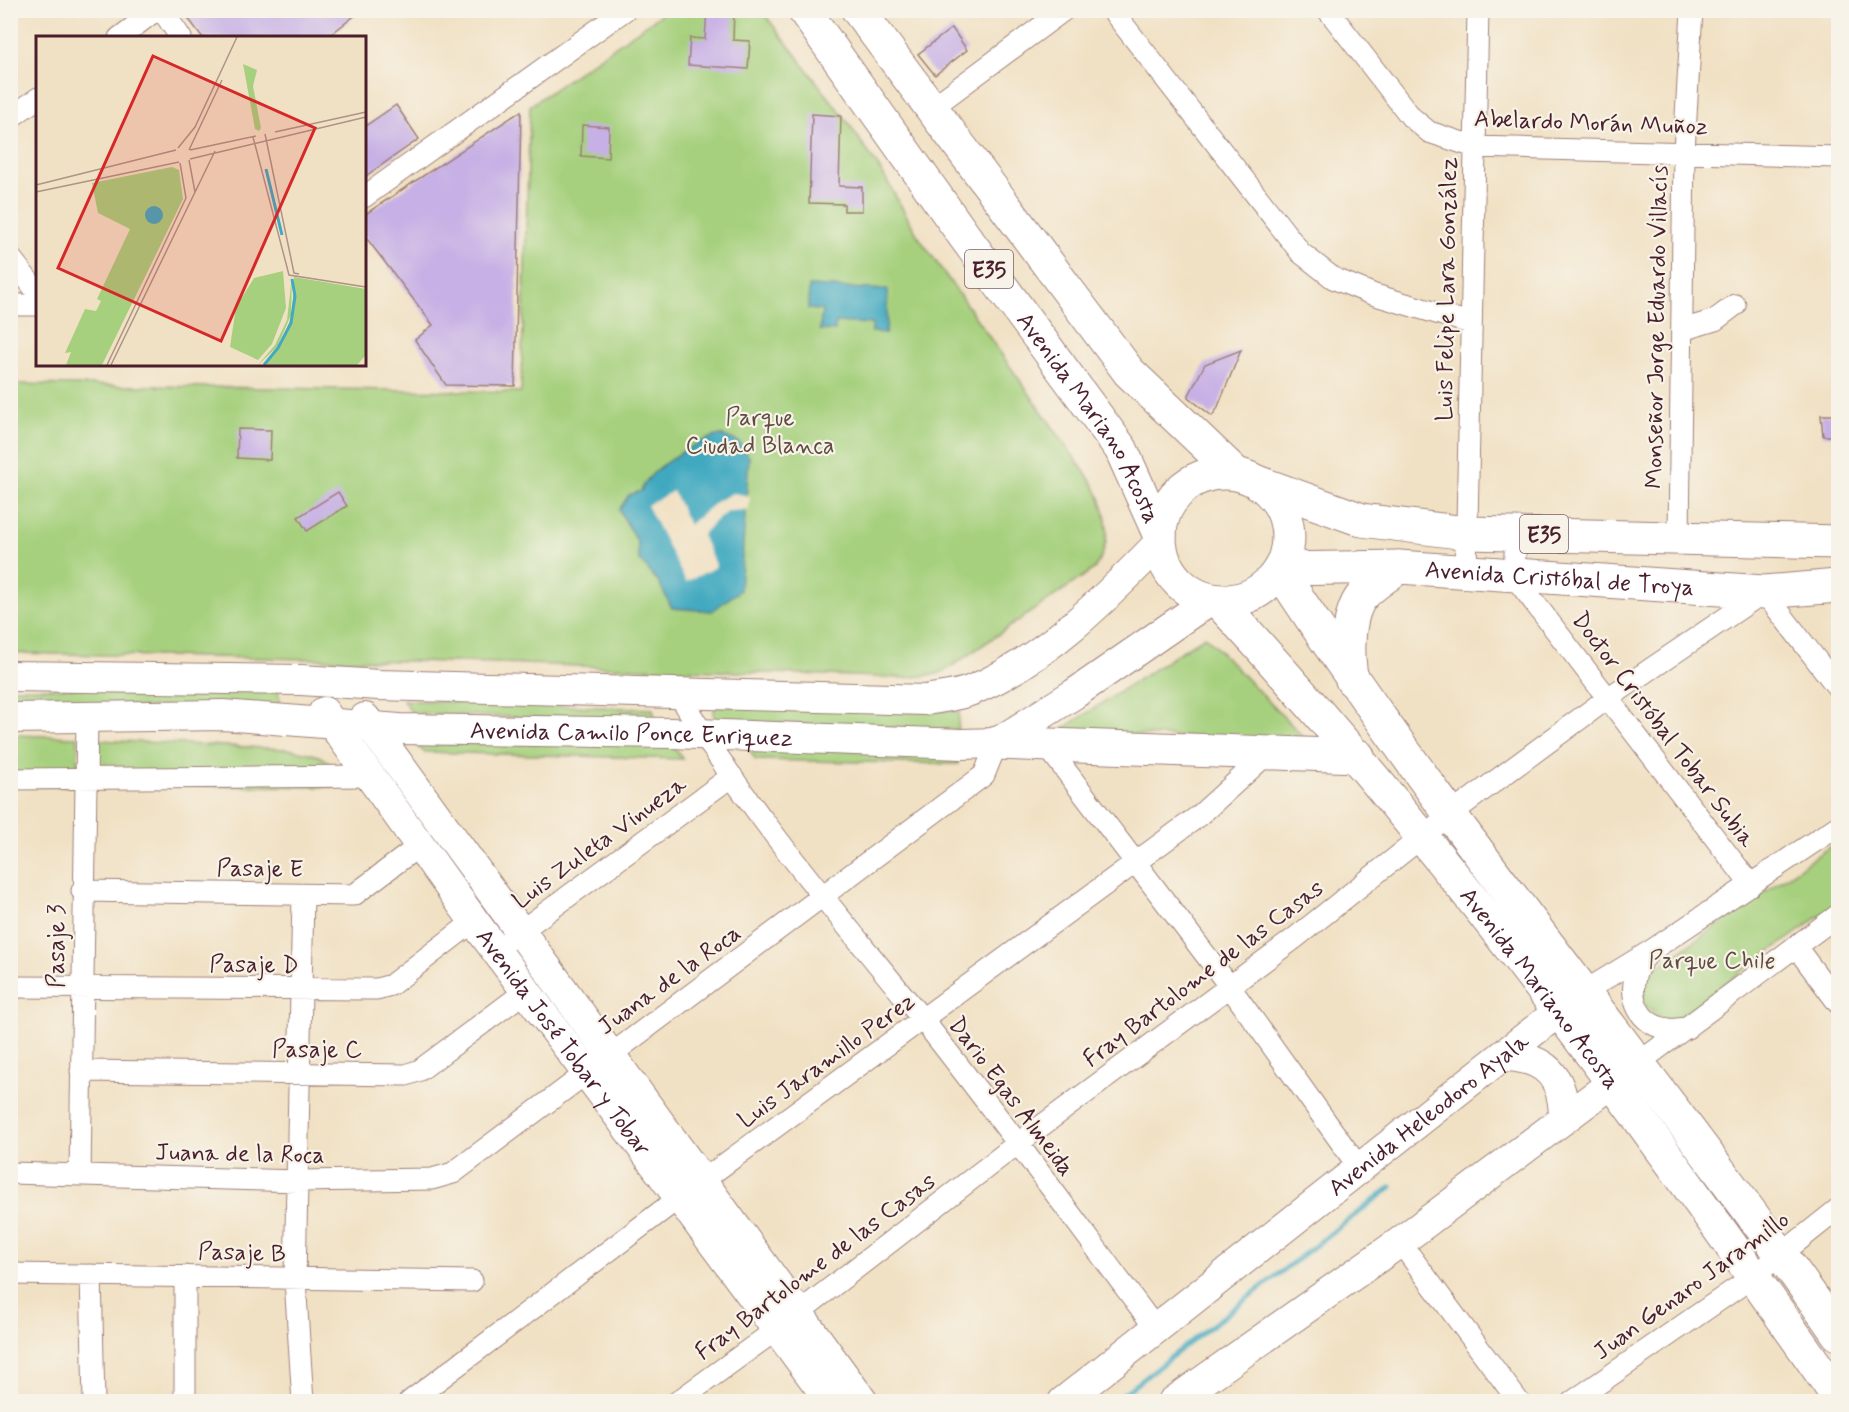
<svg xmlns="http://www.w3.org/2000/svg" width="1849" height="1412" viewBox="0 0 1849 1412" font-family="Mynerve,sans-serif">
  <style>
    .green { fill: #a6d07d; stroke: #787854; stroke-width: 1.5 }
    .water { fill: #41a9c0; stroke: #466476; stroke-width: 1.5 }
    .pier { fill: #f1e1c4 }
    .lines { fill: none; stroke-linecap: round; stroke-linejoin: round }
    .stream { stroke: #41a9c0; stroke-width: 5 }
    .building { fill: #c7b0e5 }
    .street-casing { stroke: #9e8078; stroke-width: 23 }
    .secondary-casing { stroke: #9e8078; stroke-width: 32 }
    .primary-casing { stroke: #9e8078; stroke-width: 35 }
    .highway-casing { stroke: #9e8078; stroke-width: 35 }
    .street { stroke: #fff; stroke-width: 21 }
    .secondary { stroke: #fff; stroke-width: 30 }
    .primary { stroke: #fff; stroke-width: 33 }
    .highway { stroke: #fff; stroke-width: 33 }
    .labels { text-anchor: middle; stroke-width: 4.5; stroke-linejoin: round; paint-order: stroke }
    .shield { fill: #f7f3e8; stroke: #7e5f64; stroke-width: 1.5 }
    .shield-label { font-size: 22px; font-weight: bold; fill: #4a1f2b }
    .street-label { font-size: 24px; fill: #4a1f2b; stroke: #f7f3e8 }
    .park-label { font-size: 24px; fill: #614b40; stroke: #f7f3e8 }
    .inset-river { fill: none; stroke: #41a9c0; stroke-width: 3 }
    .inset-road { fill: none; stroke: #ae9387; stroke-width: 1.5 }
    .view { fill: #d62828; fill-opacity: 0.15; stroke: #d62828; stroke-width: 3 }
    .inset-edge { fill: none; stroke: #4a1f2b; stroke-width: 3 }
  </style>
  <rect width="100%" height="100%" fill="#f7f3e8"/>
  <filter id="ink" filterUnits="userSpaceOnUse"><feTurbulence type="fractalNoise" baseFrequency=".0167" numOctaves="2"/><feDisplacementMap in="SourceGraphic" scale="12" xChannelSelector="R" yChannelSelector="G"/><feConvolveMatrix kernelMatrix="1 2 1 2 8 2 1 2 1" color-interpolation-filters="sRGB"/></filter>
  <filter id="wash" filterUnits="userSpaceOnUse"><feTurbulence type="fractalNoise" baseFrequency=".008" numOctaves="4" result="noise"/><feDisplacementMap in="SourceGraphic" scale="24" xChannelSelector="R" yChannelSelector="G"/><feGaussianBlur stdDeviation="1.35" result="paint"/><feColorMatrix in="noise" values="0 0 0 0 0 0 0 0 0 0 0 0 0 0 0 0 0 1.4 0 .05"/><feComposite in="paint" operator="in"/></filter>
  <g filter="url(#wash)">
    <rect width="100%" height="100%" fill="#f1e1c4"/>
    <!-- green -->
    <path class="green" d="M666,11H762L849,124L883,174L918,236L1095,487C1109,515 1113,542 1094,569L949,668L938,674L906,678L500,663L11,653V384L521,392L530,106Z
      M1205,636L1308,742L1058,732Z
      M11,688L278,689L280,710L11,704Z
      M403,700L653,709L656,723L412,713Z
      M716,706L959,711L958,730L716,721L713,713Z
      M11,735L78,737L77,786H11Z
      M99,740L286,749C321,754 330,756 347,787L96,785Z
      M670,743L683,759L424,752L415,744Z
      M746,746L957,753L958,764L756,760Z
      M1838,841V903L1674,1020L1664,1021L1638,999L1646,975Z"/>
    <!-- water -->
    <path class="water" d="M809,286L888,290L886,333L872,332V324L836,322L835,331L820,330L822,310L808,309Z
      M721,435L739,442L749,457L740,590L712,611L672,608L659,583L639,559L637,541L619,510L629,495L641,491C648,469 698,440 721,435Z"/>
    <!-- pier -->
    <path class="pier" d="M673,491L689,525L717,501L733,493L750,496L749,510L729,511L715,521L702,535L716,567L686,582L647,505Z"/>
    <g class="lines">
      <!-- stream -->
      <path class="stream" d="M1113,1402L1391,1187"/>
    </g>
    <g id="blocks">
      <!-- building -->
      <path class="building" d="M182,10H362L326,38H203Z
        M707,10H734L733,40L750,41L748,69L688,65L690,38L705,39Z
        M952,28L967,50L935,75L918,54Z
        M396,105L419,139L364,177V127Z
        M521,111L515,386L446,385L415,340L433,325L364,235V215Z
        M812,114L841,116L839,186L862,187V211H844V204L809,203Z
        M582,125L609,127L608,158L581,156Z
        M1241,350L1217,409L1212,416L1188,397L1205,364Z
        M1821,415H1839V436H1823Z
        M238,429L271,430L270,460L237,458Z
        M338,492L347,506L307,531L298,517Z"/>
    </g>
  </g>
  <g filter="url(#ink)">
    <use href="#blocks" fill-opacity="0" stroke="#9e8078" stroke-width="1.5"/>
    <g class="lines">
      <!-- street casing -->
      <g class="street-casing">
        <path id="street" d="M162,10L181,38
          M1112,10L1301,253L1333,278L1372,294L1470,323
          M1328,10L1411,117L1429,132L1475,147L1838,157
          M119,38L156,10
          M930,109L1064,10
          M10,118L38,98
          M364,197L625,10
          M10,257L38,293
          M10,305H38
          M1682,330L1715,320L1735,305
          M1516,533L1514,576L1751,885
          M1679,536L1684,152L1692,10
          M1466,571L1478,10
          M678,693C747,811 838,914 923,1020C1003,1121 1079,1226 1156,1329
          M1047,746L1230,987L1360,1169
          M10,779L369,776
          M82,891L354,895L420,845
          M303,895L295,1280L303,1402
          M510,939L732,776
          M1796,947L1838,1003
          M1647,955C1624,979 1630,1024 1668,1029C1674,1030 1681,1028 1687,1028
          M10,987L377,989L391,985L474,921
          M1585,991L1652,950L1838,826
          M1637,1064L1838,915
          M81,1071L406,1075L420,1070L526,991
          M10,1173L298,1181L432,1179L453,1173L984,775L997,743
          M80,1175L87,718
          M1400,1242L1519,1402
          M10,1274L472,1281
          M91,1275L94,1402
          M185,1276V1402
          M409,1402L680,1197L1200,815L1268,753
          M677,1402L776,1330L1017,1144L1295,938L1452,813L1608,698L1764,592L1838,688
          M1572,1402L1754,1276L1838,1209"/>
      </g>
      <!-- secondary casing -->
      <g class="secondary-casing">
        <g id="secondary">
          <path d="M10,676L301,680L379,685L926,700C941,697 958,696 972,690C1045,660 1106,598 1160,542"/>
          <path id="s1" d="M324,712L474,921L831,1402"/>
          <path id="s2" d="M10,718L223,715L399,729L671,733L962,744L997,743L1074,694L1211,599"/>
          <path d="M365,718L863,1402"/>
          <path d="M1504,1056C1546,1057 1564,1077 1564,1119"/>
          <path id="s3" d="M1063,1402L1577,997"/>
          <path d="M1173,1402L1400,1242L1632,1068"/>
        </g>
      </g>
      <!-- primary casing -->
      <g class="primary-casing">
        <g id="primary">
          <path d="M1280,571C1452,835 1657,1076 1838,1334"/>
          <path id="s4" d="M1218,601C1447,848 1645,1121 1838,1397"/>
          <path d="M997,743L1358,756"/>
        </g>
      </g>
      <!-- highway casing -->
      <g class="highway-casing">
        <g id="highway">
          <path id="s5" d="M804,10L965,237L1121,449L1160,536"/>
          <path d="M858,10L1129,372L1235,473"/>
          <circle cx="1224" cy="537" r="64"/>
          <path d="M1257,482L1362,520L1467,533L1838,542"/>
          <path id="s6" d="M1281,569L1399,567L1764,592L1838,586"/>
          <path d="M1352,680C1347,657 1346,611 1365,593C1375,583 1388,575 1399,567"/>
        </g>
      </g>
      <!-- street -->
      <use href="#street" class="street"/>
      <!-- secondary -->
      <use href="#secondary" class="secondary"/>
      <!-- primary -->
      <use href="#primary" class="primary"/>
      <!-- highway -->
      <use href="#highway" class="highway"/>
    </g>
  </g>
  <g class="labels">
    <!-- shield labels -->
    <g class="shield">
      <rect x="965" y="250" width="48" height="38" rx="4.5"/>
      <rect x="1520" y="515" width="48" height="38" rx="4.5"/>
    </g>
    <g class="shield-label">
      <text x="989" y="277">E35</text>
      <text x="1544" y="542">E35</text>
    </g>
    <!-- street labels -->
    <g class="street-label">
      <text transform="translate(1591 122) rotate(2)" y="8">Abelardo Morán Muñoz</text>
      <text transform="translate(1446 289) rotate(-89)" y="8">Luis Felipe Lara González</text>
      <text transform="translate(1656 327) rotate(-89)" y="8">Monseñor Jorge Eduardo Villacís</text>
      <text dy="8" stroke="none"><textPath href="#s5" startOffset="498">Avenida Mariano Acosta</textPath></text>
      <text dy="8" stroke="none"><textPath href="#s6" startOffset="279">Avenida Cristóbal de Troya</textPath></text>
      <text transform="translate(1664 729) rotate(53)" y="8">Doctor Cristóbal Tobar Subia</text>
      <text dy="8" stroke="none"><textPath href="#s2" startOffset="622">Avenida Camilo Ponce Enriquez</textPath></text>
      <text transform="translate(599 842) rotate(-36)" y="8">Luis Zuleta Vinueza</text>
      <text transform="translate(260 868) rotate(1)" y="8">Pasaje E</text>
      <text transform="translate(56 946) rotate(-90)" y="8">Pasaje 3</text>
      <text transform="translate(254 964) rotate(1)" y="8">Pasaje D</text>
      <text transform="translate(1203 973) rotate(-37)" y="8">Fray Bartolome de las Casas</text>
      <text transform="translate(669 979) rotate(-36)" y="8">Juana de la Roca</text>
      <text dy="8" stroke="none"><textPath href="#s4" startOffset="504">Avenida Mariano Acosta</textPath></text>
      <text dy="8" stroke="none"><textPath href="#s1" startOffset="408">Avenida José Tobar y Tobar</textPath></text>
      <text x="317" y="1057">Pasaje C</text>
      <text transform="translate(826 1060) rotate(-36)" y="8">Luis Jaramillo Perez</text>
      <text transform="translate(1012 1096) rotate(53)" y="8">Dario Egas Almeida</text>
      <text dy="8" stroke="none"><textPath href="#s3" startOffset="465">Avenida Heleodoro Ayala</textPath></text>
      <text transform="translate(240 1153) rotate(1)" y="8">Juana de la Roca</text>
      <text transform="translate(242 1252) rotate(2)" y="8">Pasaje B</text>
      <text transform="translate(815 1266) rotate(-37)" y="8">Fray Bartolome de las Casas</text>
      <text transform="translate(1691 1285) rotate(-36)" y="8">Juan Genaro Jaramillo</text>
    </g>
    <!-- park labels -->
    <g class="park-label">
      <text x="760" y="425">Parque<tspan x="760" dy="28">Ciudad Blanca</tspan></text>
      <text x="1712" y="968">Parque Chile</text>
    </g>
  </g>
  <!-- overview -->
  <g transform="translate(36 36)">
    <rect width="330" height="330" fill="#f1e1c4"/>
    <path d="M207,28L221,34L217,50L225,92L223,95L219,93ZM136,131L143,134L147,163L66,329H30L35,316L29,317L49,273L60,275L65,265L61,263L94,193L62,177L56,147ZM247,235L250,272L236,308L222,324L194,311L200,271L218,242ZM256,240L255,279L241,311L222,329L239,309L251,284ZM258,241L330,253V319L321,329H228L243,312L256,280Z" fill="#a6d07d"/>
    <path d="M109 179a9 9 0 1 1 18 0a9 9 0 1 1-18 0Z" fill="#41a9c0"/>
    <path class="inset-river" d="M230,133L246,199M228,329L242,312L255,287L259,260L256,243"/>
    <path class="inset-road" d="M239,96L330,76M229,98L258,237L263,238M217,101L253,239L330,251M142,112L159,91L201,1M153,114L186,44M154,114L220,100M154,123L330,81M153,124L159,156M0,149L140,114M0,156L143,126M71,329L150,162L144,127M75,329L179,115"/>
    <path class="view" d="M117,20L279,92L185,305L22,232Z"/>
    <rect width="330" height="330" class="inset-edge"/>
  </g>
  <!-- margin -->
  <rect width="1849" height="1412" fill="none" stroke="#f7f3e8" stroke-width="36"/>
</svg>
